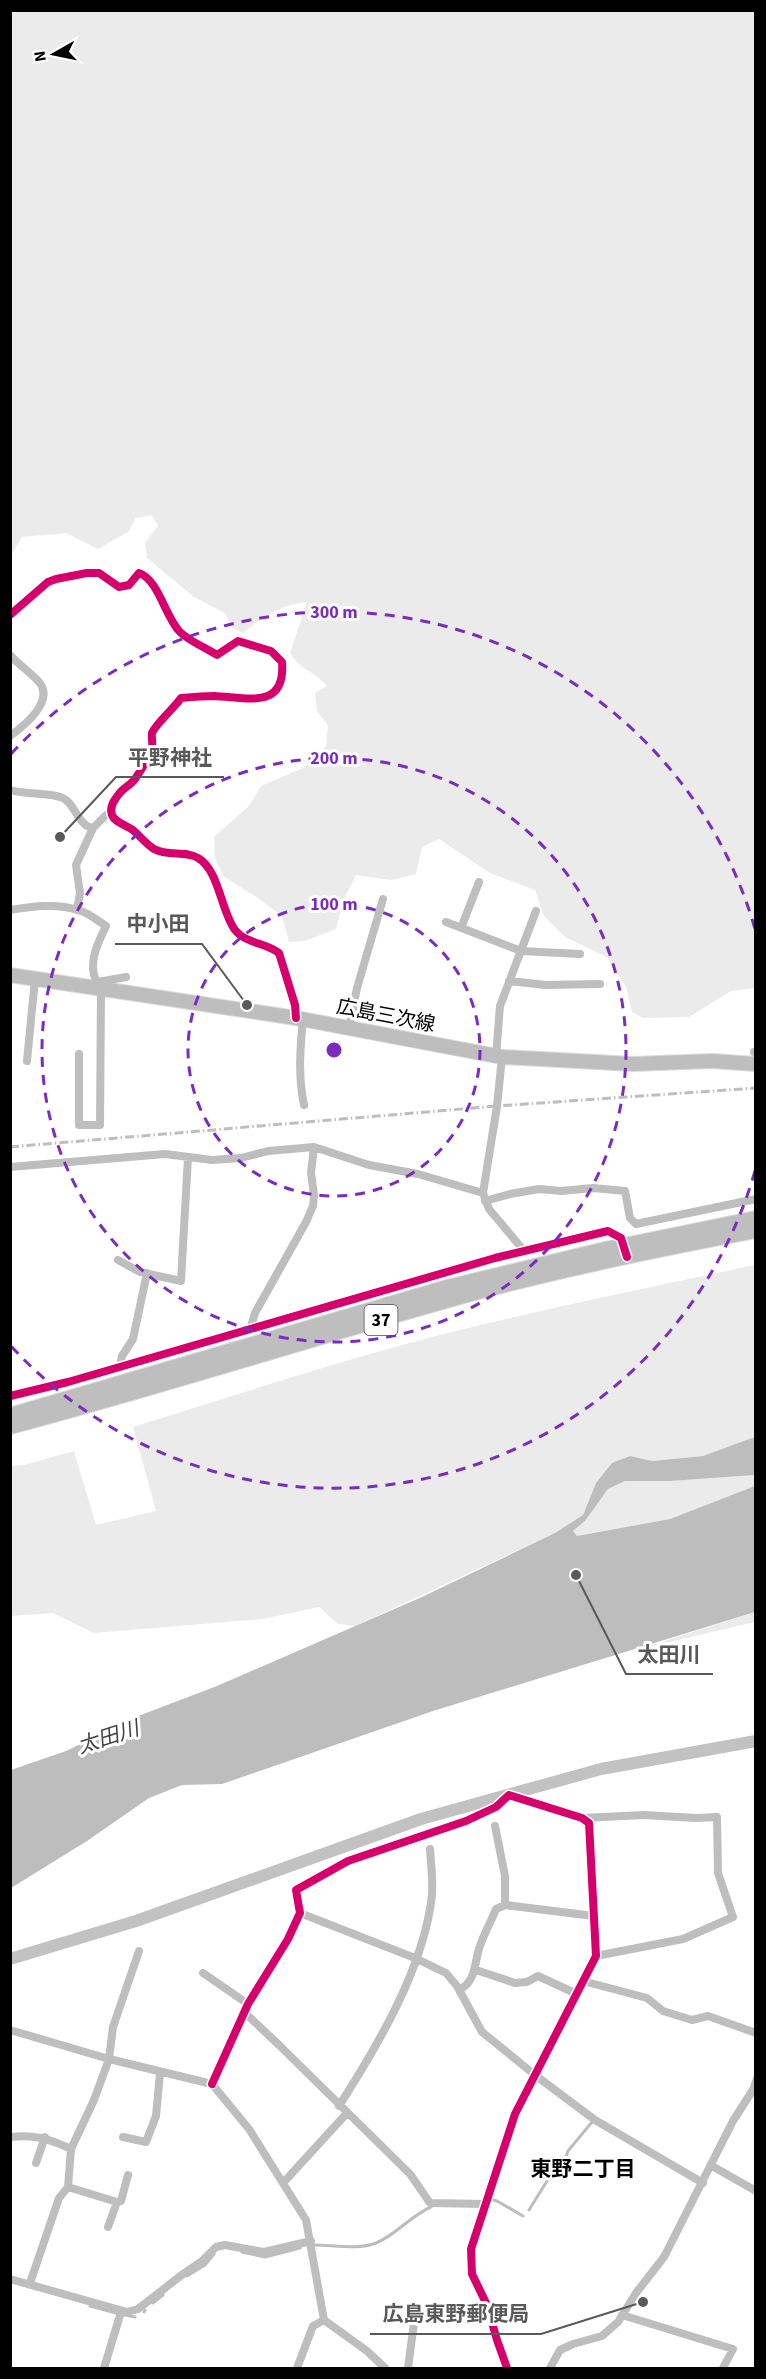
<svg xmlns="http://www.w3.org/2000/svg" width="766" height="2379" viewBox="0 0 766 2379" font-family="'Source Sans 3','Noto Sans JP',sans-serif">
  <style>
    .green { fill: #ebebeb }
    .water { fill: #bdbdbd }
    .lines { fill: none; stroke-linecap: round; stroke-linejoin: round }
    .stream { stroke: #bdbdbd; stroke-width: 3 }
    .primary-casing { stroke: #dbdbdb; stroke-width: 16 }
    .street { stroke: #bebebe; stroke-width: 8 }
    .secondary { stroke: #c2c2c2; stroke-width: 12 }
    .primary { stroke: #bebebe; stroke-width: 14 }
    .rail { stroke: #bebebe; stroke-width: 3; stroke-dasharray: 9 3 1.5 3; stroke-linecap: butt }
    .cycleway-casing { stroke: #fff; stroke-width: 11 }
    .cycleway { stroke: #d6006c; stroke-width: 8 }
    .ring { fill: none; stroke: #7b2cbf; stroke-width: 3; stroke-dasharray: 10 8 }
    .labels { text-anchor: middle; stroke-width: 6; stroke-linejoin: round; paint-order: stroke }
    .shield { fill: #fff; stroke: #4c4c4c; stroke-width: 1.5 }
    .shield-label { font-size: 18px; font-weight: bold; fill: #000 }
    .street-label { font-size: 20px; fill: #000; stroke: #fff }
    .water-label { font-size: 21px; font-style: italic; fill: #424242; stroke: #fff }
    .neighbourhood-label { font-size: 21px; font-weight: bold; fill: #000; stroke: #fff }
    .centre { fill: #7b2cbf; stroke: #fff; stroke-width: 3 }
    .ring-label { font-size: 18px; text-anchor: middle; font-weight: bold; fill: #7b2cbf; stroke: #fff; stroke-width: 6; stroke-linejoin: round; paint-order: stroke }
    .leader { fill: none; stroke: #595959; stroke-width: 2 }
    .callout-dot { fill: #595959; stroke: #fff; stroke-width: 2 }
    .callout-label { font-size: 21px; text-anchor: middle; font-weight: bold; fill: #595959; stroke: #fff; stroke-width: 6; stroke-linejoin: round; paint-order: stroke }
  </style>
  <rect width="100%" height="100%" fill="#fff"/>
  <!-- green -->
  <path class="green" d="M11,10L755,11V988L731,991L689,1017L643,1018L632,1012L626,987L607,957L565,937L544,916L535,890L490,873L439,839L422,847L416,874L391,880L356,875L344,899L336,929L305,941L289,942L282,916L258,898L224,877L215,858L214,837L249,806L261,786L303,768L326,746L328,725L317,711L315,693L327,686C314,671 301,670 290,653L307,602C281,604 263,617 243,633L232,627L226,614L194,597L147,558L145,543L158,526L152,515L136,518L128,532L98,549L66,533L22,537L11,556Z
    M755,1265V1438L703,1456L652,1461L630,1456L596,1483L583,1515L555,1533L355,1626L338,1624L319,1607L263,1619L94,1633L53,1613L11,1616V1466L24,1465L74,1451L96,1525L156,1511L133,1427C224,1399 314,1369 406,1344C522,1313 638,1290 755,1265Z
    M755,1475V1486L670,1519L577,1536L573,1531L585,1521L608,1489L625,1481H670Z
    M755,1612V1622L640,1649Z"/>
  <!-- water -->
  <path class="water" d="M752,1438H755V1475L670,1481H625L608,1489L585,1521L573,1531L577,1536L670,1519L755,1486V1612L433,1711L222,1784L182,1785L149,1798L87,1841L11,1888V1770L66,1751L133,1718L217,1686L422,1597L555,1533L583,1515L596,1483L612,1463L630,1456L652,1461L703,1456Z"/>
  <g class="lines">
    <!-- stream -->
    <path class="stream" d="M752,2085L756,2074
      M490,2199L497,2201L523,2216
      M529,2210L547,2181L561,2171L568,2151L592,2122
      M314,2245C333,2245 358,2250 376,2243C396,2235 410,2216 431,2207
      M242,2252L265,2257L300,2248
      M187,2276L205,2265L214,2254
      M153,2303L163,2295
      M90,2306L116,2313
      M144,2312L145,2310
      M125,2315L135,2317"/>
    <!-- primary casing -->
    <g class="primary-casing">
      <path id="primary" d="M10,975L296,1018L502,1057L633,1064L712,1061L756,1064
        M10,1415L447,1287L605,1249L756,1218
        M10,1427C157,1388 301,1342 446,1301C548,1272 652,1251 756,1231"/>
    </g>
    <!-- street -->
    <path class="street" d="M10,615L48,582L56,579L87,573H99L119,587L129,585L139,573C159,580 165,617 180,632C189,641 206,648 217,655L238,641L271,651L282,662C286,711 245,697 214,696C203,696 192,697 181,698C175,707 155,725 152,733C151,739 154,746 151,751C148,758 140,772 135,779C131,785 123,788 119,794C114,800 109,807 112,815C115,823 127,825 134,831C141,837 146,844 154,849C168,857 186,850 198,858C219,870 221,911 235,930C245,943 266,943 279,953L295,1005L296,1018
      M10,655C19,665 30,672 39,682C55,701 24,726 10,736
      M10,790C24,795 58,792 66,800C75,807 77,820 87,826L93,828L106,815H112
      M10,910C33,906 59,903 81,911C90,914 98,921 106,926C99,941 90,957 94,975C96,981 98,982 98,989
      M77,910L80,893L76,865L93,828
      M446,922L521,951L580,954
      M461,928L479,882
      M509,981L546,985L600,984
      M98,982L126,977
      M303,1019C300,1049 298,1076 304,1105
      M349,1028L357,988L383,899
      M754,1052H756
      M79,1054V1125H100L101,990
      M496,1056L500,1006L536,911
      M502,1057L497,1106L483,1193L489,1209L525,1252
      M27,1061L35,979
      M10,1167L165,1154L212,1160L241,1158L268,1151L314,1147L369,1165L418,1174L483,1193
      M485,1201L510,1194L539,1189L561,1191L593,1188L625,1191L630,1218L636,1224L756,1199
      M118,1260L140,1272L181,1281L188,1157
      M250,1330L255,1313L306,1222L313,1206L314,1195L311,1173L314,1147
      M120,1367L122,1356L133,1339L147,1273
      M10,1396L68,1382L495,1258L608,1231L621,1238L624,1248
      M582,1818L644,1815L696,1818L717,1817L718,1873L733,1917L683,1939L596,1956
      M495,1826L505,1876V1905
      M300,1913L415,1958L446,1973L457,1986L482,2032L535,2075L595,2120L703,2183
      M476,1970L515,1983L527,1982L538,1976L577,1994
      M203,1973L248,2004
      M583,1981L647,1998L663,2011L692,2020L708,2016L756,2033
      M459,1990C476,1981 474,1965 479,1949C483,1935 491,1922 496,1909L505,1905L594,1916
      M245,2013L279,2045L410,2174L430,2203L485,2204
      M10,2030L109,2059L212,2084L249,2129L306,2220L324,2320L367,2351L385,2368
      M212,2084L248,2004L288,1939L300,1913L296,1890L348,1861L466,1821L496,1807L509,1795L582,1818L589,1823L596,1956L515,2114L471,2249L472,2274L487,2305L497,2340L507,2368
      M339,2106C378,2045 424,1968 432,1895C433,1880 431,1864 430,1849
      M10,2137C34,2134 50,2139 71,2149
      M123,2137L146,2142L156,2116L160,2073
      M36,2163L45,2137
      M712,2166L756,2191
      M283,2183L347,2113
      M68,2187L117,2202
      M108,2227L117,2202L121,2201L128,2175
      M10,2279L127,2312L138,2309L183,2274L202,2261L216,2247L225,2245L264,2252L311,2241
      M30,2283L59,2198L68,2187L71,2149L94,2100L109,2059L113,2027L139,1951
      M622,2315L733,2349L723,2368
      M104,2368L121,2312
      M297,2368L313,2326L324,2320
      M408,2368L414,2323
      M550,2368L560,2350L573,2344L602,2336L618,2322L636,2293L664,2257L733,2121L756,2085"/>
    <!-- secondary -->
    <path class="secondary" d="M10,1959L136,1921L421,1819L601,1769L756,1741"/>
    <!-- primary -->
    <use href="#primary" class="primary"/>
    <!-- rail -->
    <path class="rail" d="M10,1147L497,1106L756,1088"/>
    <!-- cycleway casing -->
    <g class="cycleway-casing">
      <path id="cycleway" d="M10,615L48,582L56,579L87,573H99L119,587L129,585L139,573C159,580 165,617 180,632C189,641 206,648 217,655L238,641L271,651L282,662C286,711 245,697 214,696C203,696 192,697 181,698C175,707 155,725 152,733C151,739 154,746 151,751C148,758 140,772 135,779C131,785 123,788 119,794C114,800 109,807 112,815C115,823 127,825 134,831C141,837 146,844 154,849C168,857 186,850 198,858C219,870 221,911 235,930C245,943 266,943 279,953L295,1005L296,1018
        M10,1396L68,1382L495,1258L608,1231L621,1238L627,1257
        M212,2084L248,2004L288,1939L300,1913L296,1890L348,1861L466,1821L496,1807L509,1795L582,1818L589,1823L596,1956L515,2114L471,2249L472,2274L487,2305L497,2340L507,2368"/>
    </g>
    <!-- cycleway -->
    <use href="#cycleway" class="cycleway"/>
  </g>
  <!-- distance rings -->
  <g class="ring">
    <circle cx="334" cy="1050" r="146"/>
    <circle cx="334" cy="1050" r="292"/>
    <path d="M755 1171A438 438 0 0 1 11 1346M11 754A438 438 0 0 1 755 929"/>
  </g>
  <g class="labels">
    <!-- shield labels -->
    <rect class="shield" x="364.5" y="1305" width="33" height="30" rx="4.5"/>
    <g class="shield-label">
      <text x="381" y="1326">37</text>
    </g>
    <!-- street labels -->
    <g class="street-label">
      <text transform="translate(386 1015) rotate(11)" y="7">広島三次線</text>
    </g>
    <!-- water labels -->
    <g class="water-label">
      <text transform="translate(108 1737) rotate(-18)" y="7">太田川</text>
    </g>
    <!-- neighbourhood labels -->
    <g class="neighbourhood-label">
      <text x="583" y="2176">東野二丁目</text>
    </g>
  </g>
  <circle cx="334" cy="1050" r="9" class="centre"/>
  <g class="ring-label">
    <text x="334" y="618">300 m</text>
    <text x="334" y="764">200 m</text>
    <text x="334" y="910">100 m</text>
  </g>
  <!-- callouts -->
  <path class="leader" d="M60 837L116 777H224M247 1005L202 944H115M576 1575L626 1674H713M643 2302L541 2334H370"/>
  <g class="callout-dot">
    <circle cx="60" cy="837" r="6"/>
    <circle cx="247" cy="1005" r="6"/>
    <circle cx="576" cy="1575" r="6"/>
    <circle cx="643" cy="2302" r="6"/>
  </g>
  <g class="callout-label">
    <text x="170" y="765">平野神社</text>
    <text x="158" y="931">中小田</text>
    <text x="669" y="1662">太田川</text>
    <text x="456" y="2321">広島東野郵便局</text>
  </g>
  <!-- border -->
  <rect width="766" height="2379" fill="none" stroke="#000000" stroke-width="24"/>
  <!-- north arrow -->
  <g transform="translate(54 54) rotate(261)" stroke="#ffffff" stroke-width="4.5" paint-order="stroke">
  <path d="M0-4.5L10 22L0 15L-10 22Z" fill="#000000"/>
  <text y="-9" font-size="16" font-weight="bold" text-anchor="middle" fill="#000000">N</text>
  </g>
</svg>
